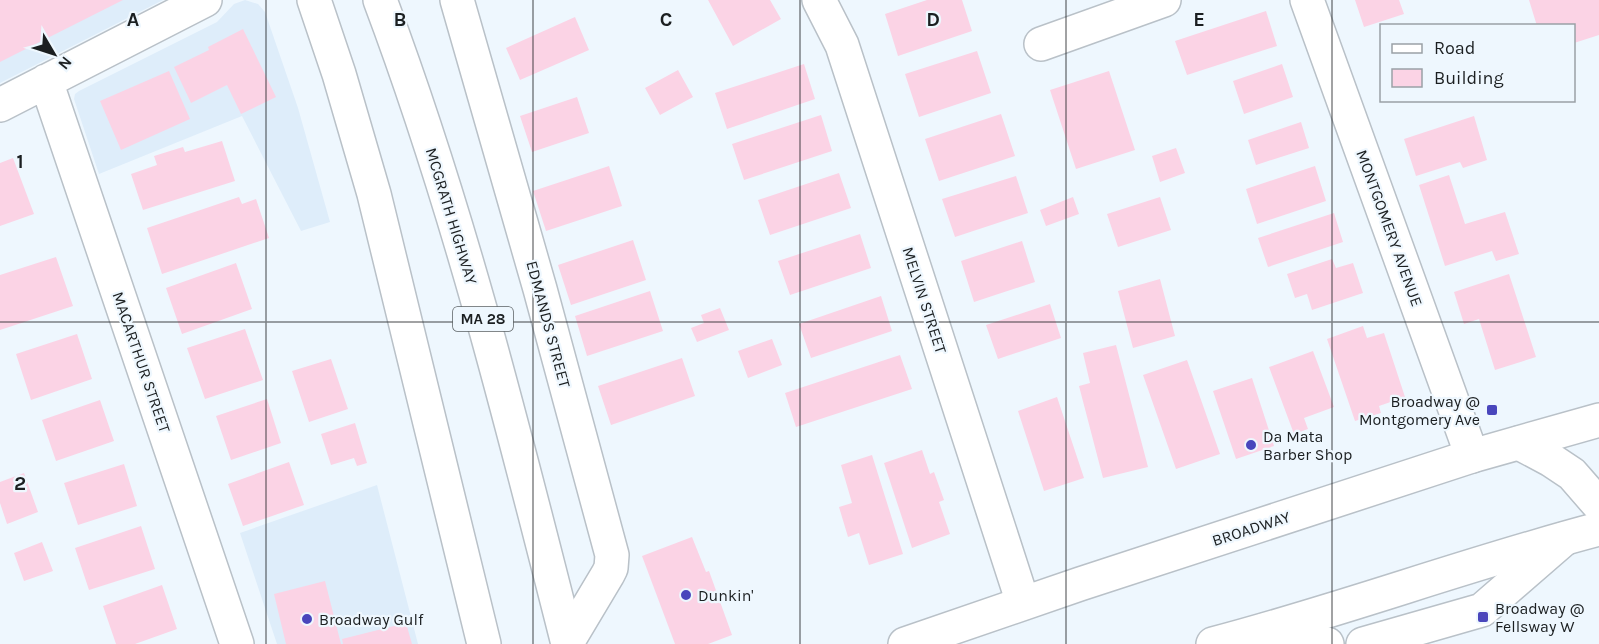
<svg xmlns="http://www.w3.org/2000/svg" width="1599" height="644" viewBox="0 0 1599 644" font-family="Karla,sans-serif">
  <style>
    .built { fill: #deedfa }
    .building { fill: #fbd3e5 }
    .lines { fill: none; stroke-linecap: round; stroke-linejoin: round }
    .minor-casing { stroke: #b9c1c8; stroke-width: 36 }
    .tertiary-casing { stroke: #b9c1c8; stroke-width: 36 }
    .secondary-casing { stroke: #b9c1c8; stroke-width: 36 }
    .trunk-casing { stroke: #b9c1c8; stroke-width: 36 }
    .minor { stroke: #fff; stroke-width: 33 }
    .tertiary { stroke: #fff; stroke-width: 33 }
    .secondary { stroke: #fff; stroke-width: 33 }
    .trunk { stroke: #fff; stroke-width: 33 }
    .grid { fill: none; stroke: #1b1f21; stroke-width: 1.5; stroke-opacity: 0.55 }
    .poi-dot { fill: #4946bc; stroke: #eef7fe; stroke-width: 2 }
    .labels { text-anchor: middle; stroke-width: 4.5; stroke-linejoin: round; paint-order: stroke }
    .shield { fill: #eef7fe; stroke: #5a6063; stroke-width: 1.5 }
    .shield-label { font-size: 15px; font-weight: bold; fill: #1b1f21 }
    .street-label { font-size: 16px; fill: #1b1f21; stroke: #eef7fe }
    .poi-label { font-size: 16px; fill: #1b1f21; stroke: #eef7fe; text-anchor: start }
    .grid-label { font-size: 20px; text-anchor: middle; font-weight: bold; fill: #1b1f21; stroke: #eef7fe; stroke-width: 4.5; stroke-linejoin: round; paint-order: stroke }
  </style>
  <rect width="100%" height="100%" fill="#eef7fe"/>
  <!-- built -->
  <path class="built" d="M0,0H163L0,83Z
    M245,0L258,4L265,12L298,108L330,222L301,231L242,116L99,174L74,99L75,94L79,91L217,22L234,4Z
    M377,485L418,644H277L240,533Z"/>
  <!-- building -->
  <path class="building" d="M0,0H123L0,62Z
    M708,0H770L781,19L733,46Z
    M927,0H962L972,31L898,56L885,14Z
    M1355,0H1399L1404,14L1364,27Z
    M1529,0H1599V35L1574,43V26H1537Z
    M1266,11L1277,46L1187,75L1175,41Z
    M575,17L589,50L520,80L506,48Z
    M243,29L276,97L241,114L227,85L191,103L174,67L209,50L208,47Z
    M977,51L991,93L919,117L905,74Z
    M804,64L815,99L727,129L715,93Z
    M1282,64L1293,97L1244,114L1233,81Z
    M678,70L693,97L660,115L645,88Z
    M169,71L190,119L121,150L100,101Z
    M1109,71L1135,150L1076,169L1050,90Z
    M577,97L589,133L532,152L520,116Z
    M1001,114L1015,156L939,181L925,139Z
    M821,115L832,151L744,180L732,144Z
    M1474,116L1487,160L1463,168L1460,162L1416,176L1404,139Z
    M1301,122L1309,148L1256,165L1248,140Z
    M222,141L235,181L143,210L131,174L157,165L154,156L183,147L185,152Z
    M1176,148L1185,173L1160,182L1152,156Z
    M13,158L34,214L0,226V163Z
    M609,166L622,206L546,231L533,191Z
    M1315,166L1326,201L1257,224L1246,189Z
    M839,173L851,208L770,235L758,200Z
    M1449,175L1465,224L1505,212L1519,254L1496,261L1492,251L1445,266L1419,185Z
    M1016,176L1028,213L955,237L942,199Z
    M239,197L242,204L256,199L269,238L162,274L147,228Z
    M1073,197L1079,214L1046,226L1040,210Z
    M1160,197L1171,230L1118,247L1107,214Z
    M1334,213L1343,242L1268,267L1258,238Z
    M860,234L871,268L790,295L778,261Z
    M633,240L646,280L571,305L558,265Z
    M1022,241L1035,282L974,302L961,261Z
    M56,257L73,306L0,330V275Z
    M1332,259L1336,268L1353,263L1363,293L1312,310L1307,294L1295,298L1287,274Z
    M236,263L252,309L182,334L166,288Z
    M1509,274L1536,357L1495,370L1479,319L1464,324L1454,292Z
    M1160,279L1175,336L1133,348L1118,291Z
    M650,291L663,331L587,356L575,316Z
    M881,296L892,331L811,358L799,324Z
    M1050,304L1061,338L998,359L986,325Z
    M720,308L729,330L697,342L691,328L704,323L701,315Z
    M1363,326L1367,338L1384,333L1405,397L1379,406L1381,413L1355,421L1327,339Z
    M245,329L263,380L205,399L187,348Z
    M77,334L92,379L31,400L16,354Z
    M772,339L782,365L748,378L738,351Z
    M1116,345L1148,467L1103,478L1079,386L1090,383L1083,353Z
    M1313,351L1334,407L1304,418L1308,429L1294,434L1269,367Z
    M900,355L912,389L796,427L785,393Z
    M682,358L695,396L611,425L598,386Z
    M331,359L348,409L309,422L292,371Z
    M1187,360L1220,454L1176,469L1143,375Z
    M1252,378L1274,446L1236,459L1213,391Z
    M1057,397L1084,478L1044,491L1018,411Z
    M267,399L281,443L231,460L216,416Z
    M100,400L114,441L56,461L42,420Z
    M355,423L367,463L357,466L354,458L331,465L321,434Z
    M922,450L930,474L934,472L944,500L939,502L950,534L912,548L884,463Z
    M872,455L903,554L869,565L859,533L848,537L839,507L852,503L841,465Z
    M289,462L304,505L243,526L228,484Z
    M124,464L137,506L78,525L64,483Z
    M24,473L38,512L7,524L0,503V482Z
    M141,526L155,569L89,590L75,548Z
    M692,537L706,572L709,571L732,635L708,644H675L642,556Z
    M42,542L53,571L24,581L14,553Z
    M325,581L341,644H286L274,594Z
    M162,585L177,629L135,644H116L103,606Z
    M406,623L412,644H343L342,639Z"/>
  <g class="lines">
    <!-- minor casing -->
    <g class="minor-casing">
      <path id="minor" d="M457,0L540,289L612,555L611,568L608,574L568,641
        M819,0L842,45L1023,603
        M1307,0L1472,456
        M1041,44L1164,0
        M46,81L237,644
        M0,105L205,0
        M1265,630L1327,644
        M1363,644L1482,610L1564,539"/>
    </g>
    <!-- tertiary casing -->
    <g class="tertiary-casing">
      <path id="tertiary" d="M1519,443L1551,460L1572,474L1599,505"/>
    </g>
    <!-- secondary casing -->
    <g class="secondary-casing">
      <path id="secondary" d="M905,644L1080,584L1472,456L1599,420
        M1213,644C1343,610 1469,563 1599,529"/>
    </g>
    <!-- trunk casing -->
    <g class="trunk-casing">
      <path id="trunk" d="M314,0L339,74L374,194L484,644
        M380,0C459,210 513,427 568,644"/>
    </g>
    <!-- minor -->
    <use href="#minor" class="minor"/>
    <!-- tertiary -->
    <use href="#tertiary" class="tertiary"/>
    <!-- secondary -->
    <use href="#secondary" class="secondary"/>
    <!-- trunk -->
    <use href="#trunk" class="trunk"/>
  </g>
  <!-- grid -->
  <path class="grid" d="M266,0V644M533,0V644M800,0V644M1066,0V644M1332,0V644M0,322H1599"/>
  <!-- markers -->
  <g class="poi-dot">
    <rect x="1486" y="404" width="12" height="12" rx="3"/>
    <circle cx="1251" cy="445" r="6"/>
    <circle cx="686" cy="595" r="6"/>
    <rect x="1477" y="611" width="12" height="12" rx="3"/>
    <circle cx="307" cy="619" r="6"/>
  </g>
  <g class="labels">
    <!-- shield labels -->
    <rect class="shield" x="453" y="307" width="60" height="24" rx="4.5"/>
    <g class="shield-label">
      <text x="483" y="324">MA 28</text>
    </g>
    <!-- street labels -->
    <g class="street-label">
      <text transform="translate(452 216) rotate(73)" y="6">MCGRATH HIGHWAY</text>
      <text transform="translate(1390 228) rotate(70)" y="6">MONTGOMERY AVENUE</text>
      <text transform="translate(925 300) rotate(72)" y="6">MELVIN STREET</text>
      <text transform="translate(549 324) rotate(75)" y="6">EDMANDS STREET</text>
      <text transform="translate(142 362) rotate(71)" y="6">MACARTHUR STREET</text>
      <text transform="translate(1251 528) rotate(-18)" y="6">BROADWAY</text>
    </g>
    <!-- poi labels -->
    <g class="poi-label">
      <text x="1480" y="407" text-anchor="end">Broadway @<tspan x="1480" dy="18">Montgomery Ave</tspan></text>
      <text x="1263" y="442">Da Mata<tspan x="1263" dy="18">Barber Shop</tspan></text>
      <text x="698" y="601">Dunkin'</text>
      <text x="1495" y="614">Broadway @<tspan x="1495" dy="18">Fellsway W</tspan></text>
      <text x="319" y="625">Broadway Gulf</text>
    </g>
  </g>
  <g class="grid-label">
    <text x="133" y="26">A</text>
    <text x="400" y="26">B</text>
    <text x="666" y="26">C</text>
    <text x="933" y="26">D</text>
    <text x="1199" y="26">E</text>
    <text x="20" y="168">1</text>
    <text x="20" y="490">2</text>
  </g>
  <!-- legend -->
  <rect x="1380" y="24" width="195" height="78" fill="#eef7fe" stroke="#9aa1a6" stroke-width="1.5"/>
  <rect x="1392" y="44" width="30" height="9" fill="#ffffff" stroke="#9aa1a6" stroke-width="1.5"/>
  <text x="1434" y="54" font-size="18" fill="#1b1f21">Road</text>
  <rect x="1392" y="69" width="30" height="18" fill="#fbd3e5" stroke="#9aa1a6" stroke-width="1.5"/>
  <text x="1434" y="84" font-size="18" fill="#1b1f21">Building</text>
  <!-- north arrow -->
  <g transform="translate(54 54) rotate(129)" stroke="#eef7fe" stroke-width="4.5" paint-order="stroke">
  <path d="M0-4.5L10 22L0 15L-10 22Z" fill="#1b1f21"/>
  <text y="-9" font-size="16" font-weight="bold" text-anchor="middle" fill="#1b1f21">N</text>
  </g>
</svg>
